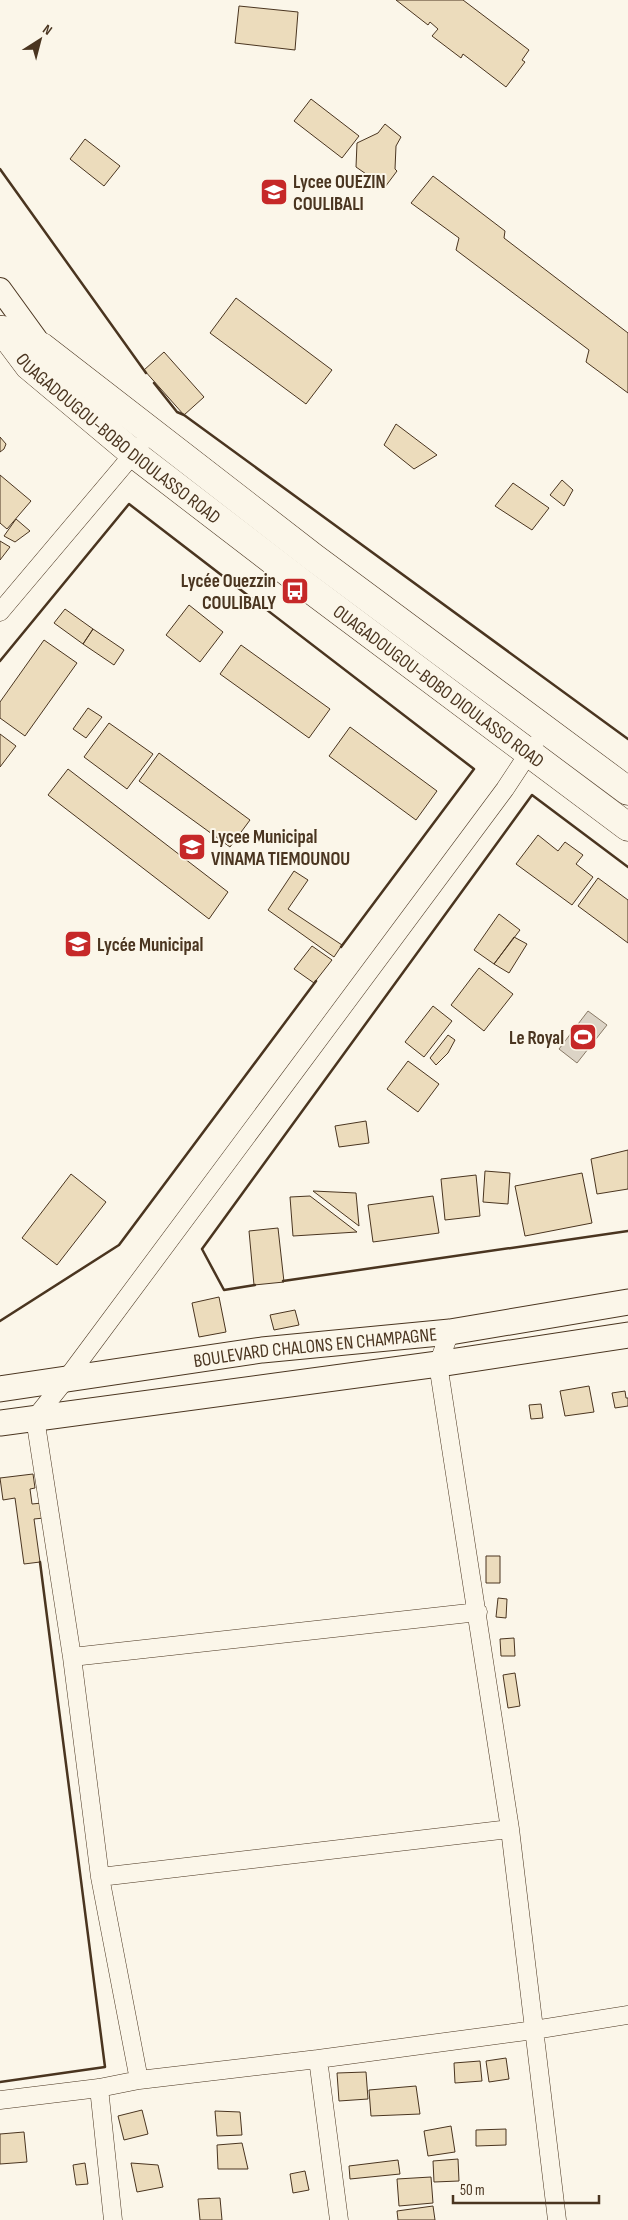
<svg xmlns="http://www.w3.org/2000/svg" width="628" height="2220" viewBox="0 0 628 2220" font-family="'Sofia Sans Condensed',sans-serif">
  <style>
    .water { fill: #dcd4c6; stroke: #887966 }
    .building { fill: #ecdcbc; stroke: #4a3520 }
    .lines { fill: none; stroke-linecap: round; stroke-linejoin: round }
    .minor-casing { stroke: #4a3520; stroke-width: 19 }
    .tertiary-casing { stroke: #4a3520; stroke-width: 24 }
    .secondary-casing { stroke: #4a3520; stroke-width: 27 }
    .trunk-casing { stroke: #4a3520; stroke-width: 29 }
    .minor { stroke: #fbf6e9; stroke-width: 18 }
    .tertiary { stroke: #fbf6e9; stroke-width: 22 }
    .secondary { stroke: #fbf6e9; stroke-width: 25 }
    .trunk { stroke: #fbf6e9; stroke-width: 28 }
    .wall { stroke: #4a3520; stroke-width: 2.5 }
    .labels { text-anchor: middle; stroke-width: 4; stroke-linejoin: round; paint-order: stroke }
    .poi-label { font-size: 19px; font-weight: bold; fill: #4a3520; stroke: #fbf6e9; text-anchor: start }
    .street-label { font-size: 19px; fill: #4a3520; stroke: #fbf6e9 }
  </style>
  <rect width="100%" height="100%" fill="#fbf6e9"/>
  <!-- water -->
  <path class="water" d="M588,1011L607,1025L577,1063L559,1049Z"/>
  <!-- building -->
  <path class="building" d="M396,0H463L529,50L522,60L525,62L506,87L463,54L461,58L432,36L438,29L430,22L428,25Z
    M239,6L298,12L295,50L235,43Z
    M311,99L359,136L342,158L294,121Z
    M385,124L401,137L396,146L395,169L397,171L385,187L356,167L357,143L378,133Z
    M85,139L120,166L104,186L70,159Z
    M433,176L505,231L504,238L628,333V393L586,362L589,350L456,250L459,238L411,203Z
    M236,298L332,370L306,404L210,333Z
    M164,352L204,397L184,415L144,370Z
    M396,424L437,455L414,469L384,445Z
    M0,437L6,444L4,449L0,452Z
    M0,475L31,501L7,529L0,523Z
    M562,480L573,490L564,506L550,495Z
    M513,483L549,508L532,530L495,506Z
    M16,519L30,531L15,542L4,536Z
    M0,541L10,547L0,560Z
    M189,605L223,632L200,662L166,635Z
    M65,609L93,629L83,644L54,623Z
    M93,629L124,650L114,665L83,644Z
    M44,640L77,663L25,736L0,718V702Z
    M241,645L330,709L309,738L220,674Z
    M88,708L102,717L86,738L73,729Z
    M109,723L153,754L127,789L84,757Z
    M350,727L437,791L416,820L329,756Z
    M0,734L16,746L0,767Z
    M159,753L250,820L230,847L139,781Z
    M68,769L228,892L209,919L48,795Z
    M538,835L558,851L565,842L583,855L576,864L593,877L572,905L516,864Z
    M294,871L308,880L288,909L342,945L334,957L268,910Z
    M598,878L628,900V943L578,906Z
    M499,914L520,930L494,964L474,950Z
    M514,937L527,944L509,973L494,964Z
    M312,946L332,960L314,983L294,969Z
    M479,968L513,994L484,1031L451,1005Z
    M433,1006L452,1021L424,1057L405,1042Z
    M448,1035L455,1040L448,1053L436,1065L430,1058Z
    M408,1061L439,1084L418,1112L387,1089Z
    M366,1121L369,1143L339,1147L335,1126Z
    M628,1150V1189L597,1194L591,1159Z
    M485,1171L510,1173L508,1204L483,1202Z
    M582,1173L592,1223L525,1236L515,1186Z
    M71,1174L106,1202L57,1265L22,1238Z
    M476,1175L480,1216L445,1220L441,1179Z
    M313,1191L356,1193L359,1226Z
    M310,1196L357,1232L293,1236L290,1197Z
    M433,1196L439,1233L373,1242L368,1205Z
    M278,1228L284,1282L254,1285L249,1231Z
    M219,1297L226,1332L199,1337L192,1303Z
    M295,1310L299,1325L274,1330L270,1315Z
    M589,1386L594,1412L565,1416L560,1391Z
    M625,1391L626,1398H628V1406L615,1408L612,1393Z
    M541,1404L543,1418L531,1419L529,1405Z
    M33,1474L35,1488L30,1489L32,1504L42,1503L44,1518L34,1519L40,1562L24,1564L15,1498L3,1500L0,1478Z
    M486,1556H500V1583H486Z
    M498,1598L507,1599L506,1618L496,1617Z
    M514,1638L515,1656H501L500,1639Z
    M515,1673L520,1706L508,1708L503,1675Z
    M506,2058L509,2079L489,2082L486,2061Z
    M480,2061L482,2081L455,2083L454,2063Z
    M366,2072L368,2099L339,2101L337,2073Z
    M416,2086L420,2114L371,2116L369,2090Z
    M142,2110L148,2134L124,2140L118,2116Z
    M215,2111L240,2112L242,2135L217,2136Z
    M451,2126L455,2152L428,2156L424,2131Z
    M506,2129V2145L476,2146V2130Z
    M24,2132L27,2162L0,2164V2134Z
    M242,2143L248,2169H218L217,2145Z
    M458,2159L459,2181L434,2182L433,2161Z
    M398,2160L400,2174L350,2179L349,2166Z
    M85,2163L88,2184L76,2185L73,2165Z
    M131,2163L158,2165L163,2187L137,2192Z
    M305,2171L309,2190L293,2193L290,2174Z
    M431,2177L433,2203L399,2206L397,2179Z
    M220,2198L222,2220H200L198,2199Z
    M433,2206L435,2220H398L397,2211Z"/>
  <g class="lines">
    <!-- minor casing -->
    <g class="minor-casing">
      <path id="minor" d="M0,612L140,446
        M450,1332L438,1364L510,1829L557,2220
        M72,1657L478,1612
        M100,1877L510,1829
        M318,2059L339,2220
        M139,2080L100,1877L72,1657L35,1418L67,1378L505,789L534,745
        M99,2088L113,2220
        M0,2100L99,2088L139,2080L318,2059L534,2030L628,2015"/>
    </g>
    <!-- tertiary casing -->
    <g class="tertiary-casing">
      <path id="tertiary" d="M0,289L42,347"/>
    </g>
    <!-- secondary casing -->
    <g class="secondary-casing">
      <g id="secondary">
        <path id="s1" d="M0,1389L262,1350L450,1332L628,1302"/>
        <path d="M0,1423L438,1364L628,1335"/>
      </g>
    </g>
    <!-- trunk casing -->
    <g class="trunk-casing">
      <g id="trunk">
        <path id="s2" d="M2,330L29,366L134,454L302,583L628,827"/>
        <path d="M2,330L42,347L313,557L628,791"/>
      </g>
    </g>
    <!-- minor -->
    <use href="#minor" class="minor"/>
    <!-- tertiary -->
    <use href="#tertiary" class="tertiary"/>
    <!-- secondary -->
    <use href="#secondary" class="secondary"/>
    <!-- trunk -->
    <use href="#trunk" class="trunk"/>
    <!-- wall -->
    <path class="wall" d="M0,169L146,373
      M154,383L177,412L184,415L628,739
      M0,661L129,504L474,769L341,947
      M283,1281L628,1231
      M255,1285L224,1290L202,1249L532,795L628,867
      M0,1321L119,1245L316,981
      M0,2082L105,2067L40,1562"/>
  </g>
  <!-- icons -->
  <defs>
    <g id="school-square" transform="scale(1.4375)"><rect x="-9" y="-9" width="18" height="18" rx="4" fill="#c62828" stroke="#fbf6e9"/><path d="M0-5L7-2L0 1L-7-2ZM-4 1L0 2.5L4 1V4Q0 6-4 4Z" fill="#fff"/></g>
    <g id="bus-square" transform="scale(1.4375)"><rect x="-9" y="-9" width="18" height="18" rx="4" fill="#c62828" stroke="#fbf6e9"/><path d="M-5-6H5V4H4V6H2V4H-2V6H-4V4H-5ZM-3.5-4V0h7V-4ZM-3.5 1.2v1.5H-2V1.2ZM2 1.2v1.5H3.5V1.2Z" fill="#fff"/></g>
    <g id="stadium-square" transform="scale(1.4375)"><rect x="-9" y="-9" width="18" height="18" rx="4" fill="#c62828" stroke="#fbf6e9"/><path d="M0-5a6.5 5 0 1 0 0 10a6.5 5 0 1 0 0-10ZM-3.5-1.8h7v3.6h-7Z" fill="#fff"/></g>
  </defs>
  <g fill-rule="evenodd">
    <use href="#school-square" x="274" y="192"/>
    <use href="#bus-square" x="295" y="591"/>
    <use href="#school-square" x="192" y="847"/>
    <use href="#school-square" x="78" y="944"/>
    <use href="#stadium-square" x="583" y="1037"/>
  </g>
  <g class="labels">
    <!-- poi labels -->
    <g class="poi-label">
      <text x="293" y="188">Lycee OUEZIN<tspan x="293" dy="22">COULIBALI</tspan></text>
      <text x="276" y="587" text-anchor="end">Lycée Ouezzin<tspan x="276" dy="22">COULIBALY</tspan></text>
      <text x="211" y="843">Lycee Municipal<tspan x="211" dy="22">VINAMA TIEMOUNOU</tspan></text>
      <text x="97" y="951">Lycée Municipal</text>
      <text x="564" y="1044" text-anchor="end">Le Royal</text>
    </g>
    <!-- street labels -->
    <g class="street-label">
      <text dy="7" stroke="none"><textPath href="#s2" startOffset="160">OUAGADOUGOU-BOBO DIOULASSO ROAD</textPath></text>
      <text dy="7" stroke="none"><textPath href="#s2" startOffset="565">OUAGADOUGOU-BOBO DIOULASSO ROAD</textPath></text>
      <text dy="7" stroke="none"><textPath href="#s1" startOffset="318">BOULEVARD CHALONS EN CHAMPAGNE</textPath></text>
    </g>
  </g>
  <!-- north arrow -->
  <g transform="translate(40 40) rotate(36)" stroke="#fbf6e9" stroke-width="4" paint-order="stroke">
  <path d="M0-4L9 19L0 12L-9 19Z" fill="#4a3520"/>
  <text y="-8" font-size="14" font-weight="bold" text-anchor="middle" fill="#4a3520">N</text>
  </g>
  <!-- scale -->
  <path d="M453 2195v8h146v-8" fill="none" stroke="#4a3520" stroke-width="2.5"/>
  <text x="460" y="2195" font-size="15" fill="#4a3520" stroke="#fbf6e9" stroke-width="4" paint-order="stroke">50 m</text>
</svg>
